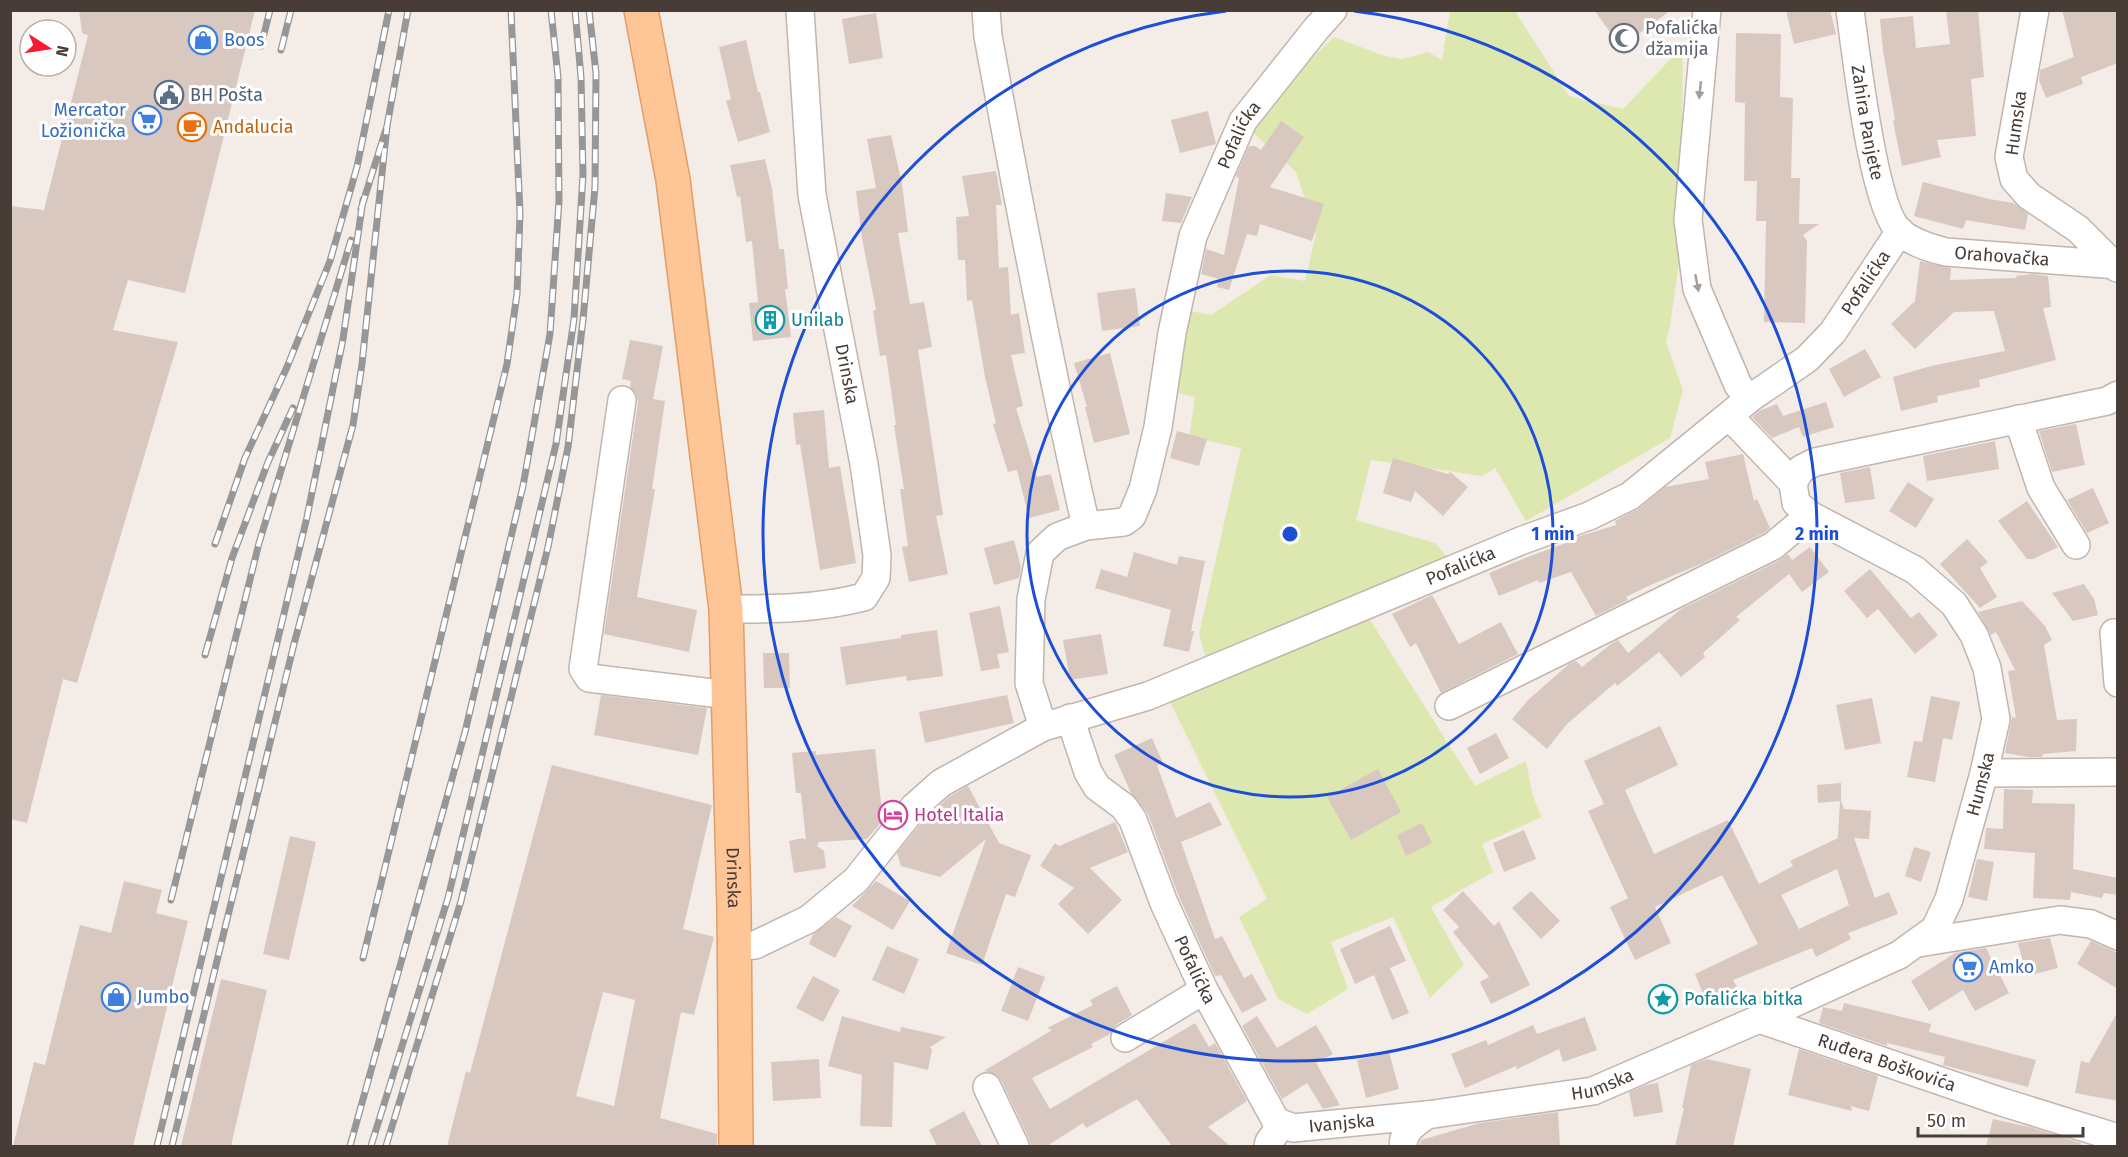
<svg xmlns="http://www.w3.org/2000/svg" width="2128" height="1157" viewBox="0 0 2128 1157" font-family="'Fira Sans',sans-serif">
  <style>
    .green { fill: #dde8b0 }
    .building { fill: #d8c8c0; fill-rule: evenodd }
    .lines { fill: none; stroke-linecap: round; stroke-linejoin: round }
    .minor-casing { stroke: #c2b5ad; stroke-width: 30 }
    .major-casing { stroke: #e39d66; stroke-width: 36 }
    .minor { stroke: #fff; stroke-width: 27 }
    .major { stroke: #fec596; stroke-width: 33 }
    .rail-casing { stroke: #979797; stroke-width: 7 }
    .rail { stroke: #fff; stroke-width: 4.5; stroke-dasharray: 14; stroke-linecap: butt }
    .oneway { fill: #a39e9a }
    .ring { fill: none; stroke: #1d4ed8; stroke-width: 3 }
    .labels { text-anchor: middle; stroke-width: 6; stroke-linejoin: round; paint-order: stroke }
    .worship-label { font-size: 18px; fill: #5b616d; stroke: #fff; text-anchor: start }
    .shop-label { font-size: 18px; fill: #366cbe; stroke: #fff; text-anchor: start }
    .service-label { font-size: 18px; fill: #4e5e75; stroke: #fff; text-anchor: start }
    .street-label { font-size: 18px; fill: #473c36; stroke: #fff }
    .food-label { font-size: 18px; fill: #c56008; stroke: #fff; text-anchor: start }
    .culture-label { font-size: 18px; fill: #0d838f; stroke: #fff; text-anchor: start }
    .hotel-label { font-size: 18px; fill: #b23c85; stroke: #fff; text-anchor: start }
    .centre { fill: #1d4ed8; stroke: #fff; stroke-width: 3 }
    .ring-label { font-size: 18px; text-anchor: middle; font-weight: bold; fill: #1d4ed8; stroke: #fff; stroke-width: 6; stroke-linejoin: round; paint-order: stroke }
  </style>
  <rect width="100%" height="100%" fill="#f4ede7"/>
  <!-- green -->
  <path class="green" d="M1450,11H1515L1569,96L1623,109L1683,46L1680,255L1670,327L1666,342L1683,390L1670,438L1526,521L1495,468L1482,476L1371,460L1356,520L1435,543L1451,561L1206,658L1199,634L1241,448L1189,437L1195,397L1178,393L1185,310L1211,315L1271,275L1305,281L1316,234L1296,172L1250,130L1281,87L1334,37L1385,56L1402,59L1428,52L1442,60Z
    M1365,612L1475,786L1526,761L1533,797L1542,817L1482,844L1493,872L1431,907L1464,965L1430,998L1393,917L1331,942L1348,989L1307,1014L1278,999L1239,917L1267,899L1166,694Z"/>
  <!-- building -->
  <path class="building" d="M79,10H255L185,293L128,280L113,330L178,342L77,683L63,679L27,823L10,819V206L44,210L88,35L82,33Z
    M1594,10H1671L1621,47Z
    M1786,10H1830L1836,34L1794,44Z
    M1946,10H1978L1984,77L1971,79L1976,136L1937,140L1941,157L1902,166L1893,121L1895,120L1883,51L1880,19L1913,16L1916,48L1950,44Z
    M2062,10H2118V63L2081,77L2083,84L2046,98L2039,80L2040,70L2074,57Z
    M876,13L883,58L849,64L842,19Z
    M1736,33L1781,34L1780,97L1793,98L1791,178H1800L1799,224H1819L1803,235L1807,241L1805,323L1764,322L1766,221H1756L1757,181H1744L1745,103L1735,102Z
    M746,40L758,92H760L770,132L738,142L726,101L731,99L719,47Z
    M1208,111L1216,144L1180,153L1171,120Z
    M1281,121L1304,137L1270,187L1324,204L1312,241L1260,224L1257,236L1247,234L1229,290L1217,287L1219,279L1201,274L1206,249L1224,255L1239,178L1236,176L1249,146H1255L1261,150Z
    M891,135L902,184L908,232L898,233L910,304L924,302L932,347L918,350L943,515L936,516L948,574L909,582L902,547L908,546L900,489H904L894,425H896L886,355L880,356L873,311L876,310L862,238L856,191L876,188L867,139Z
    M765,159L772,189L779,249H784L788,289H785L791,337L753,341L749,303L758,302L752,241L746,242L740,196L737,197L730,165Z
    M996,171L1002,205H996L999,268L1008,267L1011,315L1019,313L1025,353L1011,355L1023,406L1016,408L1037,477L1051,474L1060,510L1029,518L1017,470L1008,472L993,424L996,423L985,377L972,300L967,301L965,260H958L956,217L969,216L962,176Z
    M1923,182L1989,199L2014,203L2028,214L2025,230L1966,220L1963,229L1914,216Z
    M1166,193L1192,197L1181,223L1162,221Z
    M1920,261L1951,268L1950,280L2017,278L2016,276L2033,274L2048,276L2051,307L2043,308L2056,360L1979,380L1980,387L1937,396L1938,402L1901,411L1893,377L1931,366L2005,351L1994,311L1954,312L1915,349L1905,339L1891,324L1915,301Z
    M1135,288L1140,326L1102,331L1097,293Z
    M630,340L663,346L653,399L665,401L652,489H655L637,597L697,610L689,652L604,634L638,402L636,394L630,387L631,381L622,379Z
    M1865,349L1881,377L1844,397L1829,369Z
    M1110,353L1130,434L1094,443L1085,407H1087L1074,363Z
    M1826,402L1834,427L1803,437L1799,427L1772,438L1752,417L1759,411L1777,404L1783,416Z
    M824,410L829,468L840,466L856,563L820,570L800,444L796,445L793,413Z
    M2076,424L2085,465L2052,472L2039,431Z
    M1177,431L1207,439L1199,466L1170,458Z
    M1995,441L1999,469L1927,481L1923,456Z
    M1743,454L1754,501L1757,499L1770,528L1764,533L1703,563L1646,587L1626,597L1628,600L1596,616L1571,572L1539,583L1538,580L1499,596L1489,573L1530,556L1577,539V537L1616,525L1615,521L1640,508L1665,487L1709,479L1705,462Z
    M1393,458L1448,474L1450,472L1468,487L1443,516L1415,491L1411,502L1383,493Z
    M1870,467L1875,499L1845,503L1840,473Z
    M1908,482L1934,499L1916,528L1889,511Z
    M2093,488L2109,523L2087,533L2067,500Z
    M2027,501L2058,547L2033,559H2027L1998,521Z
    M1967,539L1988,562L1980,568L1997,597L1980,608L1940,564Z
    M1014,540L1021,567L1019,578L994,585L984,548Z
    M1810,547L1829,572L1802,592L1789,574L1736,617L1740,620L1703,653L1705,657L1681,677L1659,652L1617,686L1615,683L1567,724L1547,749L1512,719L1528,700L1569,664L1576,661L1582,667L1611,644L1618,640L1628,653L1681,609L1780,560L1788,554L1792,560Z
    M1134,552L1177,565L1179,556L1205,561L1191,631H1194L1189,652L1163,646L1171,610L1095,588L1101,569L1127,577Z
    M1870,569L1911,618L1919,612L1938,635L1915,654L1878,609L1867,618L1844,591Z
    M2084,584L2094,599L2098,615L2073,621L2052,593Z
    M1432,595L1459,644L1501,622L1518,654L1441,693L1416,643L1410,647L1392,614Z
    M2022,601L2045,626L2052,640L2044,645L2057,720L2077,719L2076,751L2043,754L2042,757H2029L2005,753L2012,717L2016,718L2008,671L2015,670L1996,632L1991,635L1978,612Z
    M1000,606L1009,652L997,654L1000,668L981,671L969,613Z
    M937,630L943,676L907,681L906,676L846,685L840,647L901,638V635Z
    M1101,634L1108,674L1070,680L1063,640Z
    M763,653H789L790,688H764Z
    M601,695L707,708L698,755L594,735Z
    M1007,695L1014,723L925,743L919,712Z
    M1931,696L1960,702L1952,740L1943,738L1935,782L1907,777L1914,741L1922,742Z
    M1872,698L1881,743L1845,750L1836,705Z
    M1660,726L1678,765L1625,790L1654,854L1728,820L1759,884L1793,866L1790,861L1838,838L1840,801L1818,803L1817,785L1841,783V801L1844,809L1871,811L1869,839L1854,838L1875,898L1889,892L1898,914L1848,933L1851,939L1816,957L1812,948L1733,980L1737,987L1706,1001L1695,974L1758,944L1722,875L1655,907L1671,943L1635,960L1610,907L1628,898L1588,811L1604,804L1584,761ZM1837,869L1849,905L1799,929L1781,895Z
    M1496,733L1509,758L1480,774L1467,748Z
    M1152,738L1163,763L1157,765L1176,818L1210,802L1222,825L1181,842L1215,939L1222,936L1244,978L1252,974L1267,1000L1242,1013L1221,975L1215,976L1179,897L1148,814L1131,793L1114,755Z
    M875,749L883,820L867,839L819,842L817,846L824,851L826,868L794,873L789,841L803,838L806,840L801,793H796L792,753L816,751V755Z
    M552,765L712,805L683,929L714,937L694,1015L681,1012L660,1118L717,1134V1146H447L466,1071L470,1073ZM603,992L635,1000L614,1106L576,1096Z
    M1378,769L1401,812L1351,840L1327,797Z
    M968,786L999,843L1031,855L1015,897L1006,894L982,965L946,953L986,839L940,877L901,866L897,853L925,818L950,796Z
    M2004,789L2033,790L2032,803L2075,804L2073,869L2118,878V895L2104,893L2102,898L2071,892L2070,900L2033,898L2035,853L1984,849L1986,828L2003,829Z
    M1115,822L1128,852L1090,868L1122,900L1088,934L1058,904L1074,888L1040,866L1055,843L1059,846Z
    M1422,823L1432,843L1406,856L1397,835Z
    M1524,830L1536,859L1504,872L1493,843Z
    M290,836L316,842L289,960L263,954Z
    M1914,847L1931,852L1921,882L1905,876Z
    M1977,859L1994,862L1987,901L1968,897Z
    M124,881L162,890L156,913L188,921L133,1146H13L34,1062L45,1065L80,925L111,933Z
    M876,881L910,901L893,930L852,906Z
    M1463,891L1494,926L1499,921L1530,985L1491,1004L1480,982L1489,977L1453,932L1459,927L1443,910Z
    M1531,891L1560,921L1541,939L1512,908Z
    M836,917L852,926L835,958L809,944L813,934Z
    M1390,926L1406,961L1390,968L1409,1013L1392,1020L1374,975L1355,984L1340,949Z
    M2050,938L2058,968L2027,976L2018,943Z
    M2091,941L2118,953V989L2077,964Z
    M887,946L919,959L904,994L872,980Z
    M1986,948L2009,993L1975,1011L1963,990L1929,1011L1911,981L1955,953Z
    M1018,967L1045,977L1028,1021L1001,1011Z
    M813,976L840,990L823,1022L796,1008Z
    M221,979L267,990L231,1146H181Z
    M1117,986L1132,1015L1116,1025L1110,1034L1091,1044L1093,1047L1032,1078L1050,1109L1195,1023L1209,1047L1215,1043L1247,1101L1208,1127L1230,1146H1172L1137,1099L1086,1128L1083,1123L1047,1146H1031L1029,1139L1001,1080L995,1074L984,1071L1052,1030L1047,1028L1093,1005L1090,1000Z
    M1844,1003L1931,1024L1929,1032L2036,1060L2028,1087L1943,1065L1945,1057L1887,1043V1046L1819,1023L1823,1007L1842,1011Z
    M2118,1011V1101L2075,1093L2081,1061L2089,1063Z
    M842,1016L900,1032L901,1027L946,1037L930,1047L932,1050L928,1070L894,1062L892,1127L860,1126L862,1075L828,1066Z
    M1257,1016L1277,1048L1316,1025L1333,1054L1316,1063L1340,1105L1323,1109L1307,1083L1282,1099L1242,1026Z
    M1585,1017L1597,1050L1563,1062L1559,1049L1517,1069L1516,1066L1465,1088L1451,1054L1486,1040L1488,1045L1533,1025L1537,1034Z
    M1799,1049L1878,1076L1869,1111L1851,1106L1852,1111L1788,1095Z
    M1389,1052L1399,1089L1366,1098L1357,1060Z
    M819,1059L821,1098L773,1101L771,1062Z
    M1707,1059L1751,1069L1733,1146H1675L1684,1108H1682L1691,1065Z
    M1658,1083L1663,1112L1634,1117L1629,1092L1646,1085Z
    M964,1111L982,1146H937L929,1130Z
    M1558,1112L1560,1146H1419L1421,1140L1480,1123Z
    M1993,1119L2034,1128L2081,1143V1146H1986Z"/>
  <g class="lines">
    <!-- minor casing -->
    <g class="minor-casing">
      <g id="minor">
        <path d="M986,10L988,36C1018,200 1049,363 1086,526"/>
        <path d="M1707,10L1688,220L1697,289L1738,385L1749,399"/>
        <path id="s1" d="M1850,10C1856,53 1873,208 1900,232C1913,243 1930,248 1946,252L2118,265"/>
        <path d="M2035,10L2009,157L2014,179L2029,196L2078,229L2117,268"/>
        <path d="M622,400L583,669L589,678L729,695"/>
        <path d="M1730,417L1793,483"/>
        <path d="M2018,419L2041,488L2076,545"/>
        <path d="M726,609C776,609 816,609 864,597L876,578L877,555L864,464L812,195L800,10"/>
        <path d="M2114,633L2118,683"/>
        <path d="M1449,706L1773,546L1810,515"/>
        <path id="s2" d="M1070,718L1088,772L1097,787L1124,807L1133,820L1164,903L1204,990L1276,1121L1293,1128L1427,1115L1593,1091L1759,1019L1899,955L1935,929L1949,899L1984,773L1996,719L1987,668L1974,635L1954,604L1915,570L1810,515L1796,503L1793,483L1801,469L1815,462L2107,401L2118,395"/>
        <path id="s3" d="M1043,727L1029,683L1031,599L1040,553L1057,537L1086,526L1124,522L1132,516L1143,489L1158,427L1172,333L1193,236L1243,121L1316,29L1333,10"/>
        <path d="M1984,773L2118,772"/>
        <path d="M1918,943L2060,920L2091,924L2118,936"/>
        <path id="s4" d="M733,947L755,945L809,919L856,880L914,807L941,783L1043,727L1148,696L1523,540L1589,516L1630,496L1749,399L1807,359L1833,332L1900,231"/>
        <path id="s5" d="M1759,1019L2002,1102L2118,1138"/>
        <path d="M1125,1038L1204,990"/>
        <path d="M987,1087L1015,1146"/>
        <path d="M1268,1146L1269,1142L1281,1125"/>
        <path d="M1403,1146C1403,1131 1415,1123 1427,1115"/>
      </g>
    </g>
    <!-- major casing -->
    <g class="major-casing">
      <g id="major">
        <path id="s6" d="M641,10L673,180L726,609L734,908L736,1146"/>
      </g>
    </g>
    <!-- minor -->
    <use href="#minor" class="minor"/>
    <!-- major -->
    <use href="#major" class="major"/>
    <!-- rail casing -->
    <g class="rail-casing">
      <path id="rail" d="M261,46L270,10
        M281,50L291,10
        M361,209L387,126L408,10
        M215,544L245,458L287,367L330,261L357,167L389,10
        M205,655L232,558L268,462L293,408
        M171,900L259,543L351,240
        M363,958L507,364L517,294L520,214L511,10
        M157,1146L307,517L343,339L363,200
        M172,1146L294,644L353,425L362,364L387,126
        M350,1146L465,732L523,486L550,334L559,201L558,77L551,10
        M371,1146L448,898L556,444L574,319L583,175L581,77L575,10
        M386,1146L461,901L548,547L568,447L583,320L595,187L596,73L589,10"/>
    </g>
    <!-- rail -->
    <use href="#rail" class="rail"/>
  </g>
  <!-- one-way arrows -->
  <defs><path id="oneway-solid" d="M-6-.8H1V-3.2L6.5 0L1 3.2V.8H-6Z" transform="scale(1.5)"/></defs>
  <g class="oneway">
    <use href="#oneway-solid" transform="translate(1700 90) rotate(96)"/>
    <use href="#oneway-solid" transform="translate(1697 283) rotate(79)"/>
  </g>
  <!-- distance rings -->
  <g class="ring">
    <circle cx="1290" cy="534" r="263"/>
    <path d="M1354 11A527 527 0 1 1 1226 11"/>
  </g>
  <!-- icons -->
  <defs>
    <g id="mosque-ring" transform="scale(1.5)"><circle r="9.5" fill="#fff" stroke="#6b7280" stroke-width="1.5"/><path d="M3.5-4.9A6 6 0 1 0 3.5 4.9A5 5 0 1 1 3.5-4.9Z" fill="#6b7280"/></g>
    <g id="shop-ring" transform="scale(1.5)"><circle r="9.5" fill="#fff" stroke="#3f7fe0" stroke-width="1.5"/><path d="M-5-2.5h2.3a2.7 3.5 0 0 1 5.4 0H5L5.5 6h-11ZM-1.5-2.5h3a1.5 2.3 0 0 0-3 0Z" fill="#3f7fe0"/></g>
    <g id="civic-ring" transform="scale(1.5)"><circle r="9.5" fill="#fff" stroke="#5c6f8a" stroke-width="1.5"/><path d="M-.6-6.5H3V-4.5H.6V-3L4-1V1h2V6H-6V1h2V-1L-.6-3ZM-1.2 2.5V6h2.4V2.5Z" fill="#5c6f8a"/></g>
    <g id="supermarket-ring" transform="scale(1.5)"><circle r="9.5" fill="#fff" stroke="#3f7fe0" stroke-width="1.5"/><path d="M-6-5.5h2.5l.6 2H6L4.5 2H-2.5L-4.4-4H-6ZM-1.5 3.2a1.3 1.3 0 1 0 .1 0ZM3 3.2a1.3 1.3 0 1 0 .1 0Z" fill="#3f7fe0"/></g>
    <g id="cafe-ring" transform="scale(1.5)"><circle r="9.5" fill="#fff" stroke="#e8710a" stroke-width="1.5"/><path d="M-5.5-4.5H6V0H3Q3 3.5 0 3.5H-2.5Q-5.5 3.5-5.5 0ZM3-3.2v2h1.7v-2ZM-6 4.5H4V6H-6Z" fill="#e8710a"/></g>
    <g id="building-ring" transform="scale(1.5)"><circle r="9.5" fill="#fff" stroke="#0f9aa8" stroke-width="1.5"/><path d="M-4-6H4V6H1V3H-1V6H-4ZM-2.5-4.3h1.7v1.8h-1.7ZM.8-4.3h1.7v1.8H.8ZM-2.5-1h1.7V.8h-1.7ZM.8-1h1.7V.8H.8Z" fill="#0f9aa8"/></g>
    <g id="hotel-ring" transform="scale(1.5)"><circle r="9.5" fill="#fff" stroke="#d1479c" stroke-width="1.5"/><path d="M-6-4.5h1.5V1H6V5H4.5V3h-9V5H-6ZM-4 0a1.8 1.8 0 1 1 3.6 0ZM.5 0V-2.5h3Q6-2.5 6 0Z" fill="#d1479c"/></g>
    <g id="sight-ring" transform="scale(1.5)"><circle r="9.5" fill="#fff" stroke="#0f9aa8" stroke-width="1.5"/><path d="M0-6L1.8-2.2L6-1.7L2.9 1.2L3.7 5.4L0 3.3L-3.7 5.4L-2.9 1.2L-6-1.7L-1.8-2.2Z" fill="#0f9aa8"/></g>
  </defs>
  <g fill-rule="evenodd">
    <use href="#mosque-ring" x="1624" y="38"/>
    <use href="#shop-ring" x="203" y="40"/>
    <use href="#civic-ring" x="169" y="95"/>
    <use href="#supermarket-ring" x="147" y="120"/>
    <use href="#cafe-ring" x="192" y="127"/>
    <use href="#building-ring" x="770" y="320"/>
    <use href="#hotel-ring" x="893" y="815"/>
    <use href="#supermarket-ring" x="1968" y="967"/>
    <use href="#shop-ring" x="116" y="997"/>
    <use href="#sight-ring" x="1663" y="999"/>
  </g>
  <g class="labels">
    <!-- worship labels -->
    <g class="worship-label">
      <text x="1645" y="34">Pofalićka<tspan x="1645" dy="21">džamija</tspan></text>
    </g>
    <!-- shop labels -->
    <g class="shop-label">
      <text x="224" y="46">Boos</text>
      <text x="126" y="116" text-anchor="end">Mercator<tspan x="126" dy="21">Ložionička</tspan></text>
      <text x="1989" y="973">Amko</text>
      <text x="137" y="1003">Jumbo</text>
    </g>
    <!-- service labels -->
    <g class="service-label">
      <text x="190" y="101">BH Pošta</text>
    </g>
    <!-- street labels -->
    <g class="street-label">
      <text dy="6" stroke="none"><textPath href="#s1" startOffset="114">Zahira Panjete</textPath></text>
      <text transform="translate(2016 123) rotate(-82)" y="6">Humska</text>
      <text dy="6" stroke="none"><textPath href="#s3" startOffset="678">Pofalićka</textPath></text>
      <text dy="6" stroke="none"><textPath href="#s1" startOffset="336">Orahovačka</textPath></text>
      <text dy="6" stroke="none"><textPath href="#s4" startOffset="1341">Pofalićka</textPath></text>
      <text transform="translate(847 374) rotate(79)" y="6">Drinska</text>
      <text dy="6" stroke="none"><textPath href="#s4" startOffset="837">Pofalićka</textPath></text>
      <text dy="6" stroke="none"><textPath href="#s2" startOffset="1310">Humska</textPath></text>
      <text dy="6" stroke="none"><textPath href="#s6" startOffset="874">Drinska</textPath></text>
      <text dy="6" stroke="none"><textPath href="#s2" startOffset="286">Pofalićka</textPath></text>
      <text dy="6" stroke="none"><textPath href="#s5" startOffset="135">Ruđera Boškovića</textPath></text>
      <text dy="6" stroke="none"><textPath href="#s2" startOffset="789">Humska</textPath></text>
      <text dy="6" stroke="none"><textPath href="#s2" startOffset="525">Ivanjska</textPath></text>
    </g>
    <!-- food labels -->
    <g class="food-label">
      <text x="213" y="133">Andalucia</text>
    </g>
    <!-- culture labels -->
    <g class="culture-label">
      <text x="791" y="326">Unilab</text>
      <text x="1684" y="1005">Pofalićka bitka</text>
    </g>
    <!-- hotel labels -->
    <g class="hotel-label">
      <text x="914" y="821">Hotel Italia</text>
    </g>
  </g>
  <circle cx="1290" cy="534" r="9" class="centre"/>
  <g class="ring-label">
    <text x="1553" y="540">1 min</text>
    <text x="1817" y="540">2 min</text>
  </g>
  <!-- border -->
  <rect width="2128" height="1157" fill="none" stroke="#473c36" stroke-width="24"/>
  <!-- north arrow -->
  <g transform="translate(48 48) rotate(102)"><circle r="28" fill="#ffffff" stroke="#b5b1af" stroke-width="1.5"/>
  <path d="M0-4.5L10 22L0 15L-10 22Z" fill="#f91932"/>
  <text y="-9" font-size="16" font-weight="bold" text-anchor="middle" fill="#473c36">N</text>
  </g>
  <!-- scale -->
  <path d="M1918 1127v9h165v-9" fill="none" stroke="#473c36" stroke-width="3"/>
  <text x="1927" y="1127" font-size="18" fill="#473c36" stroke="#ffffff" stroke-width="4.5" paint-order="stroke">50 m</text>
</svg>
